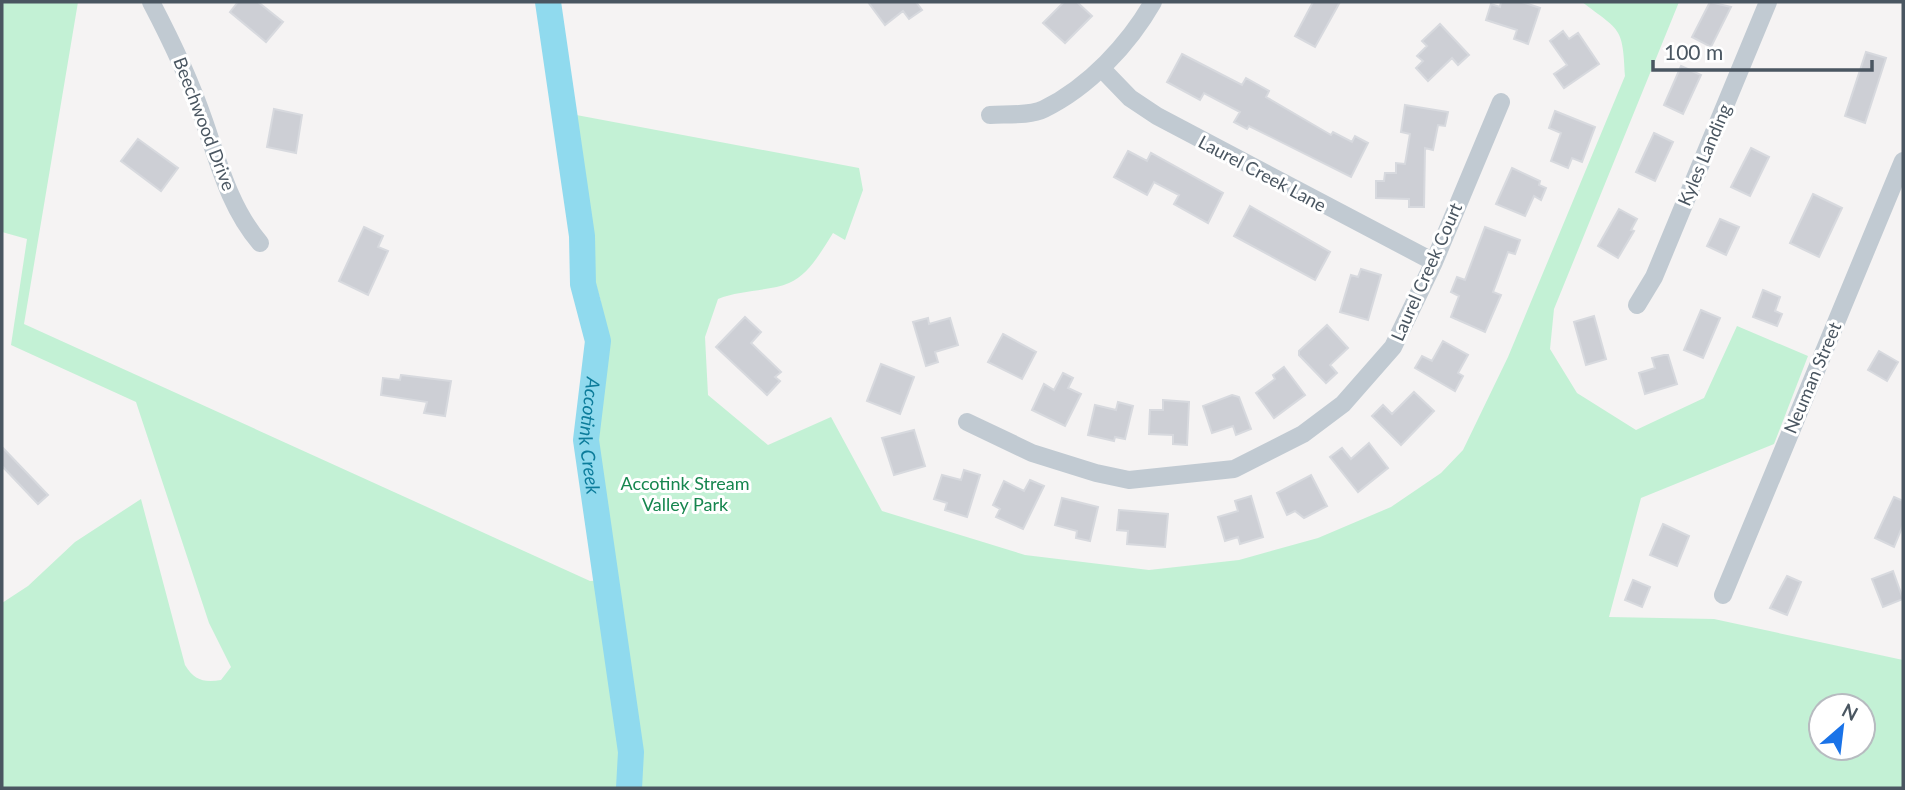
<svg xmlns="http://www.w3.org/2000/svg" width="1905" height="790" viewBox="0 0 1905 790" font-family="Lato,sans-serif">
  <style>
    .green { fill: #c3f1d5; fill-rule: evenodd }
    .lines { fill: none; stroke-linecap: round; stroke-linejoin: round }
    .river { stroke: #90daee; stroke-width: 26 }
    .building { fill: #cdcfd5; stroke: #d7d9de; stroke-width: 2 }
    .street { stroke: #c1cad2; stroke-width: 18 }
    .labels { text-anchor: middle; stroke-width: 6; stroke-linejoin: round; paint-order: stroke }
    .street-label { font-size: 18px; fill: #4a5661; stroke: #fff }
    .park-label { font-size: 18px; fill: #17864f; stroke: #fff }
    .water-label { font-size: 19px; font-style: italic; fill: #0c7c9b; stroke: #fff }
  </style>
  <rect width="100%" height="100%" fill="#f5f3f3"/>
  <!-- green -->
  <path class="green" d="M2,2H78L24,324L590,581L606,580L586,440L601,302L592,271V244L571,114L859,168L863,190L845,240L833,233C822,250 809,275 789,283C771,291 740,290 718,299L705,337L708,395L768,445L831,417L882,511L1025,555L1149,570L1239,560L1318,538L1391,507L1441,473L1463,450L1508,357L1625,76C1623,26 1620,31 1582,2H1679L1554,309L1550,349L1577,393L1636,430L1704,398L1737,326L1808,356L1774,444L1641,498L1609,617L1714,619L1903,660V788H2V603L28,586L75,542L141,499L185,665C194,680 204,683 221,680L231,667L209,623L136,402L11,345L27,239L2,232ZM1821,706H1863V748H1821Z"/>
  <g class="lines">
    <!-- river -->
    <path class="river" id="s1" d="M548,2L582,236L583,284L598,341L586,440L631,752L629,788"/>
  </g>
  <!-- building -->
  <path class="building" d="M238,2H258L283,22L266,42L230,12Z
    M868,2H916L922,10L909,19L903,11L885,25Z
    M1064,2H1077L1092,16L1065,43L1043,23Z
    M1313,2H1340L1315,47L1295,36Z
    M1501,2H1522L1540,8L1528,44L1514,39L1517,30L1486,20L1491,4L1500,7Z
    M1710,2L1731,7L1711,47L1692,37Z
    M1440,24L1469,55L1458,65L1452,58L1428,81L1416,68L1423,61L1417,56L1427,46L1422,41Z
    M1563,31L1569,39L1578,33L1599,64L1564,88L1554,74L1567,65L1550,41Z
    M1866,52L1886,58L1865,123L1845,116Z
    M1182,54L1242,85L1246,78L1269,91L1266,97L1331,135L1333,132L1352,142L1355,136L1368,143L1351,177L1249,126L1247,129L1234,122L1240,112L1204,93L1200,100L1167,82Z
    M1681,66L1701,75L1683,114L1664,105Z
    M1405,105L1448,112L1445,126L1438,125L1433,150L1425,148L1424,207H1409V199L1376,198V181H1384L1385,173H1396V163L1405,164L1410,134L1401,132Z
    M274,109L302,115L296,153L267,147Z
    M1555,111L1595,127L1582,162L1572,158L1568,168L1551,161L1561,133L1549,128Z
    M1654,133L1673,142L1655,181L1636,172Z
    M138,139L178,168L161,191L121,161Z
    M1751,148L1769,157L1750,196L1731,187Z
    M1128,151L1147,161L1151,153L1223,193L1208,223L1174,204L1179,195L1154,182L1147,195L1114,177Z
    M1512,168L1540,181L1539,185L1546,188L1541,200L1534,196L1525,216L1496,204Z
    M1813,194L1842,208L1819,257L1790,243Z
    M1250,206L1330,252L1315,280L1234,236Z
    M1619,209L1637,219L1631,230L1634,231L1618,258L1598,246Z
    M1720,219L1739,227L1726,255L1707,246Z
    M364,227L383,236L378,247L388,251L368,295L339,281Z
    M1485,227L1520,240L1515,254L1508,252L1493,292L1501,295L1485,332L1451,317L1459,296L1451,292L1457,277L1465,280Z
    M1361,269L1381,275L1368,320L1340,312L1351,275L1358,277Z
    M1763,290L1780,297L1775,311L1782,314L1777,326L1753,317Z
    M1701,310L1720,318L1703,358L1684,350Z
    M1594,316L1606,359L1586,365L1574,322Z
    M745,317L761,332L751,343L781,372L775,377L780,381L767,395L716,347Z
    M928,318L929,324L950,318L958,345L935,352L938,362L926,366L913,322Z
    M1327,325L1348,348L1330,365L1337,373L1326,383L1299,355V351Z
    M1003,334L1036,352L1022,379L988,362Z
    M1443,341L1468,355L1458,373L1463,376L1455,391L1415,368L1422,356L1432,361Z
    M1879,351L1898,362L1887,381L1868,370Z
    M1664,355H1668L1677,384L1645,394L1639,373L1655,368L1652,358Z
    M881,364L914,377L900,414L867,401Z
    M1284,367L1305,395L1274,418L1256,393L1275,379L1273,375Z
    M1063,373L1073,378L1068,388L1081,394L1065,426L1032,410L1044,384L1054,390Z
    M401,375L451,381L445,416L424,413L427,402L381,395L383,378L400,380Z
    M1414,392L1434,411L1401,445L1372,416L1383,405L1392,414Z
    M1232,395L1239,397L1251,429L1236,435L1233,426L1212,433L1203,406Z
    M1163,400L1189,402L1187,445L1173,444V435L1149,434L1150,410H1163Z
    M1118,402L1133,406L1125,439L1115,437L1114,441L1088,435L1095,405L1116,410Z
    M914,430L925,466L894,475L882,438Z
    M1369,443L1388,468L1358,492L1330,457L1342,448L1351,459Z
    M2,447L48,495L38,504L2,466Z
    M964,470L980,475L967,517L945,510L947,503L934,499L942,475L961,480Z
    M1311,475L1327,506L1304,518L1295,511L1287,515L1277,493Z
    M1030,480L1044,486L1023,529L996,517L1000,509L993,505L1004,481L1024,491Z
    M1251,496L1263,537L1240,544L1238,537L1225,541L1218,517L1238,511L1235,501Z
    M1894,497L1903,501V525L1894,547L1875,538Z
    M1062,498L1098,507L1090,541L1076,538L1077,531L1055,525Z
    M1119,510L1168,514L1165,547L1127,544L1128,531L1117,530Z
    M1663,524L1689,536L1677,566L1650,555Z
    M1893,571L1903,599L1883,607L1872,579Z
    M1787,576L1801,582L1787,615L1770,608Z
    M1633,580L1650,587L1642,607L1625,600Z"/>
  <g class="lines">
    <!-- street -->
    <path class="street" d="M151,2C171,40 190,80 204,121C219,164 230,208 260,243
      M1102,69L1130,98L1157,116L1434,262
      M990,115C1006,114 1030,116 1044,109C1089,87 1129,44 1153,2
      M1637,305L1654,277L1768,2
      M967,422L1032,453L1096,473L1129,480L1234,469L1303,434L1343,404L1393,347L1434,262L1501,102
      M1723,595L1903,161"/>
  </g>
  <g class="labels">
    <!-- street labels -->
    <g class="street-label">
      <text transform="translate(204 124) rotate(69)" y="6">Beechwood Drive</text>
      <text transform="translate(1705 155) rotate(-67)" y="6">Kyles Landing</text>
      <text transform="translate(1262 174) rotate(28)" y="6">Laurel Creek Lane</text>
      <text transform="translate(1427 272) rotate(-66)" y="6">Laurel Creek Court</text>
      <text transform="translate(1813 378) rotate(-67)" y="6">Neuman Street</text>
    </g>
    <!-- park labels -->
    <g class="park-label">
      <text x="685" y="490">Accotink Stream<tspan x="685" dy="21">Valley Park</tspan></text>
    </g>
    <!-- water labels -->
    <g class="water-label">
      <text dy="7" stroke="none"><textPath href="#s1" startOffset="439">Accotink Creek</textPath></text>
    </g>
  </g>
  <!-- border -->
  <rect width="1905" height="790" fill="none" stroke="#4a5661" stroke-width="7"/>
  <!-- north arrow -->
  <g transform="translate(1842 727) rotate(28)"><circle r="33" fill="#ffffff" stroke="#b7bbc0" stroke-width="2"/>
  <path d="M0-5L12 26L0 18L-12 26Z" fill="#1a73e8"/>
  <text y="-10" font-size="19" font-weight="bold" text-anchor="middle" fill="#4a5661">N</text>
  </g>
  <!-- scale -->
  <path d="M1653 60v10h219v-10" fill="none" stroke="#4a5661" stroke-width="3.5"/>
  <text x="1664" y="60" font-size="21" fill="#4a5661" stroke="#ffffff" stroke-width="5" paint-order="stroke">100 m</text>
</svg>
